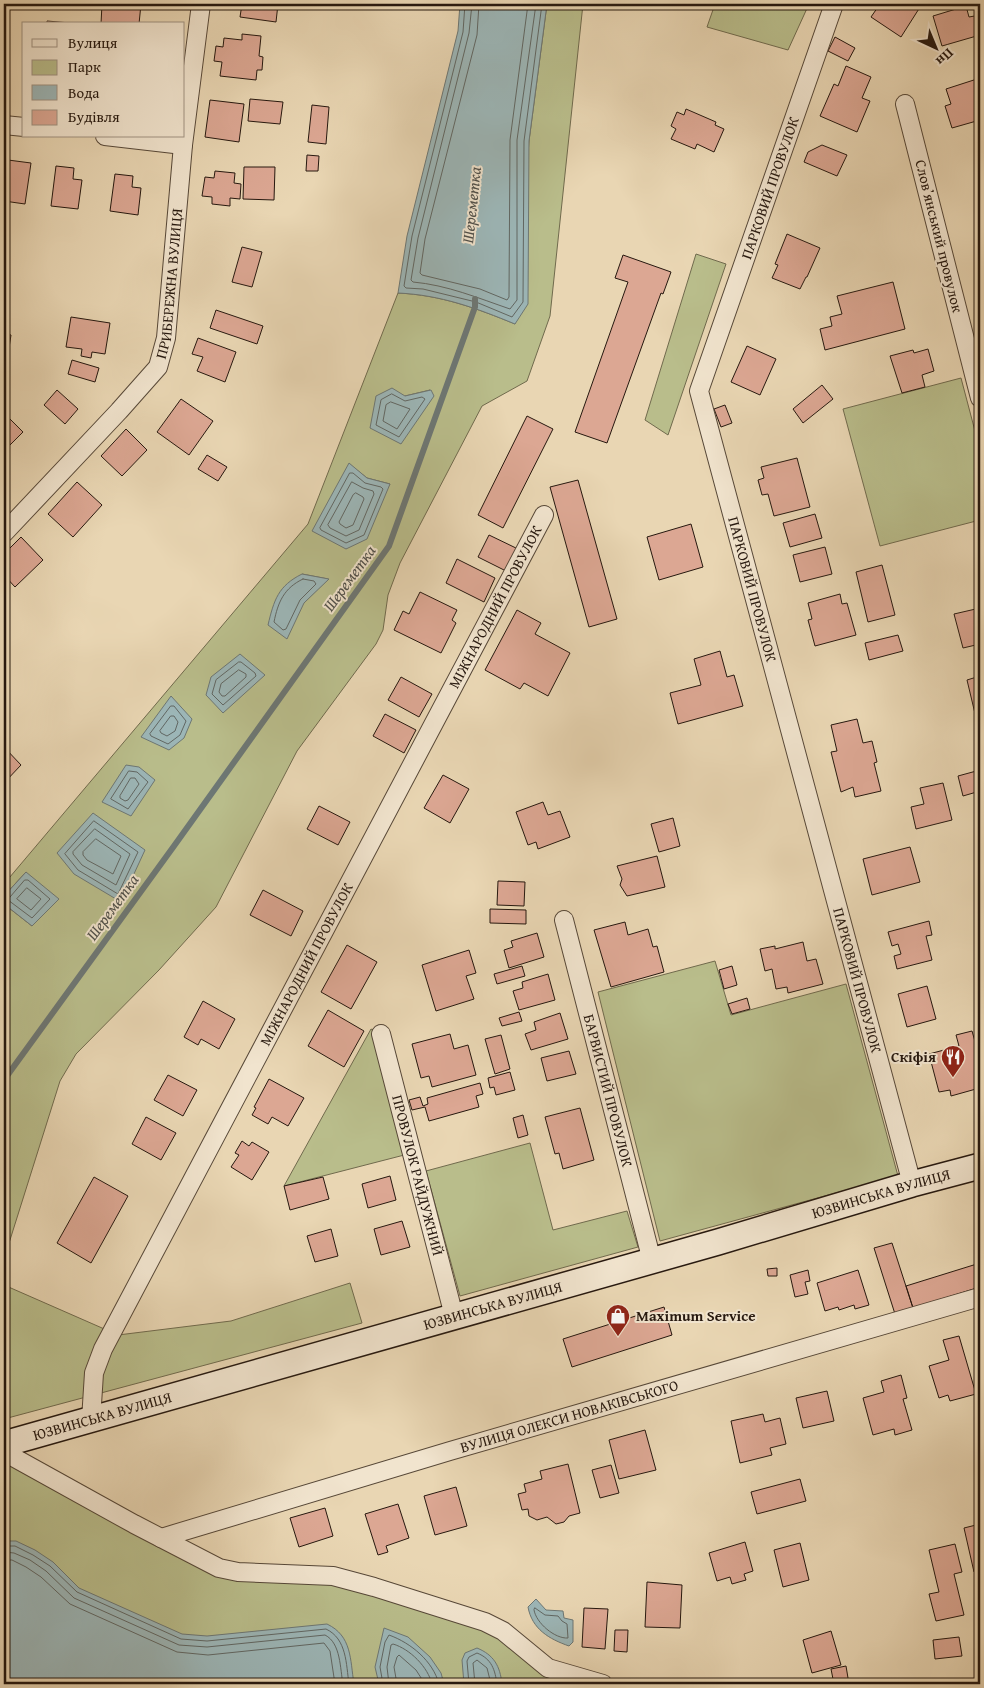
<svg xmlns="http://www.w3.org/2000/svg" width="984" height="1688" viewBox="0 0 984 1688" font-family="'Gentium Book Plus',serif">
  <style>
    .green { fill: #b9bd8b; stroke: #706a4d; fill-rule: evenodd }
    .water { fill: #9cb6b7; stroke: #6d7774 }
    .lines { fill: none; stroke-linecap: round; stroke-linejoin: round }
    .shore { stroke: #616763; stroke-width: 1 }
    .stream { stroke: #6d7774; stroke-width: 6 }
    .building { fill: #dca793; stroke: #26180f }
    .minor-casing { stroke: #574838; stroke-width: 20 }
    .secondary-casing { stroke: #26180f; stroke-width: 28 }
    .minor { stroke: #f1e4ce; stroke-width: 18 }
    .secondary { stroke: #f1e4ce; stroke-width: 25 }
    .labels { text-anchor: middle; stroke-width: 4; stroke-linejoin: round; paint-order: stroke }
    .street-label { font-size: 15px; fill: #26180f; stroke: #f1e4ce }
    .poi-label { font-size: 15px; font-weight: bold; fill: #26180f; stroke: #f1e4ce; text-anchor: end }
    .water-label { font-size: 16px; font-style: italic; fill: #4f4f4a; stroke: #f1e4ce }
  </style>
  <rect width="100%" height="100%" fill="#e9d6b3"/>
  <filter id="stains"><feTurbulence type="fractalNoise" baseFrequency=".004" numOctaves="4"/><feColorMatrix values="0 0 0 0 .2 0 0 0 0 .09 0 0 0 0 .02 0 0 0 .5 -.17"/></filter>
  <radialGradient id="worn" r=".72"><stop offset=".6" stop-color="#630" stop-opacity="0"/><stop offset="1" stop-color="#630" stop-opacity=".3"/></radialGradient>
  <!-- green -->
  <path class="green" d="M547,4H583L550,316L527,381L482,406L400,563L388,595L383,630L376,644L297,751L216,907L159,970L76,1054L60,1081L4,1259V904L32,926L26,872L4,896V884L308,524L398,293C441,295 476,308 515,324L529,141ZM430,390L370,428L405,396ZM349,464L367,478L390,484L346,549ZM302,574L328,579L304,603Z
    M715,4H809L788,50L707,27Z
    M696,254L726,264L668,435L645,420Z
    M961,378L980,450V520L880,546L843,409Z
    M715,961L731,1015L846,984L898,1176L660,1241L598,992Z
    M371,1029L381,1034L412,1153L284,1186Z
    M530,1143L553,1230L627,1211L638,1247L460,1296L426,1171Z
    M350,1283L362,1323L4,1419V1285L118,1335L231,1321Z
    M4,1456L207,1563L319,1574L485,1622L592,1684H4Z"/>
  <!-- water -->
  <path class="water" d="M460,4H547L529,141L528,304L515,324C476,308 441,295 398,293L407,236L458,31Z
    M392,388L405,396L431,390L434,396L401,444L370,428L376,396Z
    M349,463L367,478L390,484L367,539L346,549L312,531Z
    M302,574L329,579L304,603L287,639L268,625C274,600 278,586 302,574Z
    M240,654L265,675L223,713L206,695L211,677Z
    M171,696L192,719L184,738L169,750L141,737Z
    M126,765L139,767L155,780L131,816L102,802Z
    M93,813L145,850L121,902L74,874L57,853Z
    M26,872L59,899L32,926L4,904V896Z
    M4,1541H16L35,1550L53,1562L79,1588L182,1634L207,1636L327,1624C352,1636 350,1659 354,1684H4Z
    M536,1599L546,1610L563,1611L564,1618L573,1620V1642L569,1646C549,1639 532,1629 528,1607Z
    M384,1628L408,1637L430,1657L441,1673L444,1684H379L375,1667Z
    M477,1648C494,1655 500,1666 502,1684H464L462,1660L465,1653Z"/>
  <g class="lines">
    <!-- shore -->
    <path class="shore" d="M465,4L463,32L412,236L404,286L406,288L423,289L476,302L512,317L523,302L524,141L542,4
      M472,4L469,33L418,238L411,280L413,282C447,285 478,298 510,309L517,300V140L536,4
      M479,4L477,35L425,239L420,273L422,275L480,289L507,300L509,297L510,140L528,4
      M392,394L405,401L422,397L425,399L399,437L376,425L381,400Z
      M391,402L410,409L397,429L383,421L386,405Z
      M350,473H353L365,483L381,487L383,489L364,535L346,543L321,530L320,528Z
      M352,482L363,488L373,491L374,494L359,530L346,536L330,528L328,525Z
      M356,493L363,497L364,499L353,525L346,528L340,524L339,522L353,495Z
      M303,579L314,581L316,584L300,600L286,629L283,630L274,622C278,602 284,588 303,579Z
      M239,662H241L255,673L256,676L223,705L212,694L216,680Z
      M239,670L246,674V677L225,696H222L219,692L221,684Z
      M171,706H174L186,721L180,735L168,744L151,736L150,734Z
      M171,716H174L178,722L175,731L167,736L161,733L160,731Z
      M129,771L137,772L148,782L128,809L111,799Z
      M131,778H135L139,784L128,800L125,801L120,798V796Z
      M94,821L138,852L118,894L78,870L65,854Z
      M95,829L130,854L116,885L82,865L73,854V852Z
      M96,839L121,856L113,874L87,860L83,855V852Z
      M25,880H28L50,899L32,918L8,900Z
      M27,888L41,899L31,910L17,899Z
      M4,1546H15L33,1555L50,1566L77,1592L181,1639L207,1641L326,1629C347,1639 346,1664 349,1684
      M4,1552L14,1553L30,1560L46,1571L74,1598L179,1645L207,1647L325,1635C341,1643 340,1669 343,1684
      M4,1560H12L26,1567L41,1577L70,1604L177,1652L208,1655L324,1643L330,1651L335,1684
      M535,1608L545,1615L558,1616L562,1621L567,1624L568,1638C555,1639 536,1623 534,1610Z
      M383,1684L380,1667L385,1642L389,1635C411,1643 433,1661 439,1684
      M389,1684L387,1667L391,1645L393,1644C410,1649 428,1667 432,1684
      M397,1684L394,1667L397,1657L399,1655L416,1670L425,1684
      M469,1684L467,1661L469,1657L477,1653C492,1659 495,1670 497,1684
      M475,1684L473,1663L477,1660L487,1668L491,1684"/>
    <!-- stream -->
    <path class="stream" d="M4,1080L174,846L389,546L475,307V299"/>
  </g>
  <!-- building -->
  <path class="building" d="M102,4H141L139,24H101Z
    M242,4H278L276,22L240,17Z
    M880,4H922L901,37L871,17Z
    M966,6L969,17L980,15V35L942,46L933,16Z
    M47,21L82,24H47Z
    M242,34L261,36L259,56L263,57L262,70H257L256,80L220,76L222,62L214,61L216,46L223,47L224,38L242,40Z
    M835,37L855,48L848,61L828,51Z
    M846,66L871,77L862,98L870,101L857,132L820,116L834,84L838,86Z
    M980,78V120L952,128L945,106L951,104L946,89Z
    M250,99L283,102L280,124L248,121Z
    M210,100L244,104L239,142L205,137Z
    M312,105L329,107L326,144L308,142Z
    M686,109L716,122L715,125L724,129L714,152L697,144L695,149L671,139L676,129L671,126L677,112L684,115Z
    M822,145L847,155L837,176L804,162L808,152Z
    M307,155L319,156L318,171H306Z
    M8,160L31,163L25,204L4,201V173L6,174Z
    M56,166L74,168L73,179L82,180L78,209L51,206Z
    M244,167H275L274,200L243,199Z
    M215,171L235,173L234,183L241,184L240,199L230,198V206L212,204V197L202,196L205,177L214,178Z
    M115,174L133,176L132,187L141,188L138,215L110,211Z
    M787,234L820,248L807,277H806L800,289L772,278L778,265L775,264Z
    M242,247L262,252L252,287L232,282Z
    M623,255L671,272L663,294L661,293L607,443L575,432L628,282L615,278Z
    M893,282L905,329L825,350L820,329L832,326L830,317L842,314L837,296Z
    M216,310L263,326L257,344L210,328Z
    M71,317L110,323L105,354L92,352L91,358L81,356L82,349L66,347Z
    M4,333L11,335L9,348L4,347Z
    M198,338L236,352L225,382L197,371L203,357L192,354Z
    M747,346L776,359L760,395L731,382Z
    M928,349L934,371L922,375L925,387L902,393L890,356L913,350L914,353Z
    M72,360L99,368L95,382L68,374Z
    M822,385L833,399L803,423L793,409Z
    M57,390L78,409L65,424L44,405Z
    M181,399L213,421L189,455L157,432Z
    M725,405L732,423L721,427L714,409Z
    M4,413L23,432L4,451Z
    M527,416L553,429L503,528L478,515Z
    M126,429L147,450L122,476L101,456Z
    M207,455L227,467L218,481L198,469Z
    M797,458L810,507L774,516L768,494L762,495L758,480L764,478L761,467Z
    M578,480L617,619L589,627L550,487Z
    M77,482L102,505L73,537L48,514Z
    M815,514L822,538L790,547L783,523Z
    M691,524L703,567L659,580L647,537Z
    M489,535L518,549L506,571L478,557Z
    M21,537L43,560L15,587L4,575V554Z
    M825,547L832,574L800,582L793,555Z
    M457,559L495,578L484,602L446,583Z
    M882,565L895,615L868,622L856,572Z
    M420,592L457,610L452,620L456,623L441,653L394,630L403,611L409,614Z
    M840,594L842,604L847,603L856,635L815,646L808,620L812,619L808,603Z
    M980,608V644L963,648L954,614Z
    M517,610L541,623L535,634L570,653L548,696L524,683L520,689L485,670Z
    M898,635L903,651L869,660L865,643Z
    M720,651L727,677L734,675L743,706L678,724L670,693L701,685L694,659Z
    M980,676V721L977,722L967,680Z
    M401,677L432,694L419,717L388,700Z
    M385,714L416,730L404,753L373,736Z
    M857,719L863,743L872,741L877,762L874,763L881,791L855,797L853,787L841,792L831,752L837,751L831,725Z
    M4,747L21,765L4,783Z
    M980,770V791L963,796L958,776Z
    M443,775L469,789L450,823L424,808Z
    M943,783L952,820L916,829L911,807L924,804L920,788Z
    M543,802L548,815L560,811L570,837L538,849L536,842L528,845L516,812Z
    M319,806L350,822L338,845L307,829Z
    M673,818L680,846L659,852L651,824Z
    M910,847L920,882L872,895L863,859Z
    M657,856L665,887L627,896L620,885L622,879L617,866Z
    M498,881L525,882L524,906L497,905Z
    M263,890L303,911L291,936L250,915Z
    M490,909L526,910V924L490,923Z
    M929,921L932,935L926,936L932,960L897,969L894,956L901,954L898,944L892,946L888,932Z
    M625,922L628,935L648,929L653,947L657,946L664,972L611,987L594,930Z
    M537,933L544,957L509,968L504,950L513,947L511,941Z
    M803,942L807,961L816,959L823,984L788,993L787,987L776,989L772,969L765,971L760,949L775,946V949Z
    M347,945L377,962L351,1009L321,992Z
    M469,950L476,973L466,976L474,999L436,1011L422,965Z
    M522,966L525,976L497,984L494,974Z
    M732,966L737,985L724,989L719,970Z
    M548,974L555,1000L519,1010L513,991L523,988L522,982Z
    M927,986L936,1019L907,1027L898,994Z
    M747,998L750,1009L732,1014L728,1004Z
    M203,1001L235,1019L219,1049L201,1039L198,1045L184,1037Z
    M328,1010L364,1031L344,1067L308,1046Z
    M519,1012L522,1021L502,1026L499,1018Z
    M560,1013L568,1039L531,1050L525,1034L536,1030L534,1022Z
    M972,1031L976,1045L980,1044V1083L975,1085L976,1089L951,1096L950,1090L939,1092L929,1054L959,1046L956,1035Z
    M450,1034L454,1049L468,1045L476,1075L432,1087L429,1076L421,1078L412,1044Z
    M501,1035L510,1069L495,1074L485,1039Z
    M569,1051L576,1074L547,1081L541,1058Z
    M510,1072L515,1090L496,1095L494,1087L490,1088L488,1078Z
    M168,1075L197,1090L183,1116L154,1100Z
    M269,1079L304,1098L288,1126L272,1117L268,1124L252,1115L256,1108L254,1107Z
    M480,1083L483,1094L476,1096L479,1107L429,1121L425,1107L412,1110L409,1100L420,1097L423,1106L428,1104L427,1098Z
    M580,1108L594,1160L563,1169L559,1153L555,1154L545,1117Z
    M523,1115L528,1135L518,1138L513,1118Z
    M146,1117L176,1133L161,1160L132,1144Z
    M242,1141L249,1146L252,1142L269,1152L252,1180L231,1167L239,1155L235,1153Z
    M390,1176L396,1200L368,1208L362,1184Z
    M94,1177L128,1196L91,1263L57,1243Z
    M323,1177L329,1199L290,1210L284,1186Z
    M402,1221L410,1247L381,1255L374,1229Z
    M331,1229L338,1256L315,1262L307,1236Z
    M892,1243L913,1308L895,1314L874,1248Z
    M980,1263V1287L913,1308L906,1286Z
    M777,1268V1276H768L767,1269Z
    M808,1270L810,1281L805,1282L808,1294L795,1297L790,1275Z
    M858,1270L869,1305L855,1309L854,1305L839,1310L838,1307L825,1311L817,1283Z
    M664,1307L672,1335L572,1367L563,1339Z
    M959,1336L976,1394L950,1401L948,1395L939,1398L929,1366L949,1360L943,1340Z
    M901,1375L907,1398L903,1399L912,1430L895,1435L894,1429L873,1435L863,1398L884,1392L881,1381Z
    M827,1391L834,1421L803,1428L796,1398Z
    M763,1414L765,1422L780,1418L786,1444L770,1448L772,1455L740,1463L731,1421Z
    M645,1430L656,1470L619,1479L609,1440Z
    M568,1464L580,1513L569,1516L564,1522L556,1524L547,1517L537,1520L529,1516L528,1509L522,1510L518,1494L526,1492L524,1484L542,1479L540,1471Z
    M611,1465L619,1493L600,1498L592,1470Z
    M800,1479L806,1501L757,1514L751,1492Z
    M456,1487L467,1526L435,1535L424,1496Z
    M398,1504L409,1538L386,1546L388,1552L378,1555L365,1514Z
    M325,1508L333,1536L299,1547L290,1518Z
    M980,1524V1571L974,1572L964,1528Z
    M745,1542L753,1571L744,1574L746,1580L732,1584L730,1577L717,1581L709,1553Z
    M800,1543L809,1580L783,1587L774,1550Z
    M955,1544L962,1572L954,1574L964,1615L936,1621L929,1594L939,1592L929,1550Z
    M647,1582L682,1585L680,1628L645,1627Z
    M584,1608L608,1609L605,1649L582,1647Z
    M615,1630H628L627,1652L614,1651Z
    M831,1631L841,1665L812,1673L803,1640Z
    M959,1637L962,1656L935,1659L933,1640Z
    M846,1666L849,1684H834L831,1669Z"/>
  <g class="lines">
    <!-- minor casing -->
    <g class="minor-casing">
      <g id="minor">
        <path id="s1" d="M834,4L699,391L912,1184"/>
        <path d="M905,104L980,398"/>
        <path d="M4,125L24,127"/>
        <path d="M105,136L183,145"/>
        <path id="s2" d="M4,533L119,411L158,367L166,338L183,145L201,4"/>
        <path id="s3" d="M564,920L652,1261"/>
        <path id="s4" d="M381,1034L454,1316"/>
        <path id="s5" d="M91,1420L94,1373L103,1349L544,515"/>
        <path d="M4,1452L134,1524L219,1568L238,1572L333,1576L374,1587L485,1622L503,1631L548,1668L603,1684"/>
        <path id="s6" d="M161,1538L450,1451L980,1297"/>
      </g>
    </g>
    <!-- secondary casing -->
    <g class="secondary-casing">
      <g id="secondary">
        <path id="s7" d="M4,1444L718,1242L912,1184L980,1166"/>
      </g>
    </g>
    <!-- minor -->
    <use href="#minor" class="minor"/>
    <!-- secondary -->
    <use href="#secondary" class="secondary"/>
  </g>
  <!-- icons -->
  <defs>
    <g id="restaurant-pin" transform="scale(1.25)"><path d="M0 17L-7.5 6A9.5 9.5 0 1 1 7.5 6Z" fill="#8f2418" stroke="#f1e4ce"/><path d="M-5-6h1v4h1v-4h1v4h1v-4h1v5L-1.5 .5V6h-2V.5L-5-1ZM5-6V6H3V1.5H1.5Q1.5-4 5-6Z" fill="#fff"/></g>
    <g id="shop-pin" transform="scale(1.25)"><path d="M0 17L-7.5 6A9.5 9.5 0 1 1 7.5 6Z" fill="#8f2418" stroke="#f1e4ce"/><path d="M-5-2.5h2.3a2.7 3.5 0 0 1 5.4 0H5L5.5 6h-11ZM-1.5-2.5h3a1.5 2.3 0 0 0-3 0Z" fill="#fff"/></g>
  </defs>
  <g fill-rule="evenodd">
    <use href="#restaurant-pin" x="953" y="1057"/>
    <use href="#shop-pin" x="618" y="1316"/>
  </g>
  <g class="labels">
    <!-- street labels -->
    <g class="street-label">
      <text transform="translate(770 188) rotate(-71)" y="5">ПАРКОВИЙ ПРОВУЛОК</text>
      <text transform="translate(939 236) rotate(76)" y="5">Словʼянський провулок</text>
      <text dy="5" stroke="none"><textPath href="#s2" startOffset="311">ПРИБЕРЕЖНА ВУЛИЦЯ</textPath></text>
      <text dy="5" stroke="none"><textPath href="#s1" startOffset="615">ПАРКОВИЙ ПРОВУЛОК</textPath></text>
      <text dy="5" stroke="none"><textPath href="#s5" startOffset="912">МІЖНАРОДНИЙ ПРОВУЛОК</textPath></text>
      <text dy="5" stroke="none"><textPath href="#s5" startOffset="508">МІЖНАРОДНИЙ ПРОВУЛОК</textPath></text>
      <text dy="5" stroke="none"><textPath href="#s1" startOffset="1020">ПАРКОВИЙ ПРОВУЛОК</textPath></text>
      <text dy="5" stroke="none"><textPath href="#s3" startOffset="176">БАРВИСТИЙ ПРОВУЛОК</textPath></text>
      <text dy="5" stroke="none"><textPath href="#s4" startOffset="146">ПРОВУЛОК РАЙДУЖНИЙ</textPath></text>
      <text dy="5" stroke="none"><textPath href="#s7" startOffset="912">ЮЗВИНСЬКА ВУЛИЦЯ</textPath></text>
      <text dy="5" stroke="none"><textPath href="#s7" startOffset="508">ЮЗВИНСЬКА ВУЛИЦЯ</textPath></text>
      <text dy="5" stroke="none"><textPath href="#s7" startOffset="102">ЮЗВИНСЬКА ВУЛИЦЯ</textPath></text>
      <text dy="5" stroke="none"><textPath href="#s6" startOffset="426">ВУЛИЦЯ ОЛЕКСИ НОВАКІВСЬКОГО</textPath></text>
    </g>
    <!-- poi labels -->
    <g class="poi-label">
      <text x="936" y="1062">Скіфія</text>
      <text x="636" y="1321" text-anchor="start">Maximum Service</text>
    </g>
    <!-- water labels -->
    <g class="water-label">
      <text transform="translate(471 205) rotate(-84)" y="6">Шереметка</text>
      <text transform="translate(349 578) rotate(-54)" y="6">Шереметка</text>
      <text transform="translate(112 907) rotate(-54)" y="6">Шереметка</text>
    </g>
  </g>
  <!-- margin -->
  <rect width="984" height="1688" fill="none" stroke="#e9d6b3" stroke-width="20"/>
  <rect x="5" y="5" width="974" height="1678" fill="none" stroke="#26180f" stroke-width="2.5"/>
  <rect x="10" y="10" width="964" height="1668" fill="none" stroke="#26180f"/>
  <!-- legend -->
  <rect x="22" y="22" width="162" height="115" fill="#f1e4ce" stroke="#a09282"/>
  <rect x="32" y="39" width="25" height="8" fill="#f1e4ce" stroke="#a09282"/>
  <text x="68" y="48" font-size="15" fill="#26180f">Вулиця</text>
  <rect x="32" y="60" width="25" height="15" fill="#b9bd8b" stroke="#a09282"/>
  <text x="68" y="72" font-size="15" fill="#26180f">Парк</text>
  <rect x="32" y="85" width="25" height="15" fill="#9cb6b7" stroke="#a09282"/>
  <text x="68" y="98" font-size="15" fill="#26180f">Вода</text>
  <rect x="32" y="110" width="25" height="15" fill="#dca793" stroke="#a09282"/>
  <text x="68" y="122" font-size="15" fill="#26180f">Будівля</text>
  <!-- north arrow -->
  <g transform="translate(936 48) rotate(136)" stroke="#f1e4ce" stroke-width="4" paint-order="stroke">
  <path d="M0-4L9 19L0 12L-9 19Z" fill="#26180f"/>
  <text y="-8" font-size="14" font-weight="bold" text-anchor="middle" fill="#26180f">Пн</text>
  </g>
  <rect width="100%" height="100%" filter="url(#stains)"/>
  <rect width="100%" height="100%" fill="url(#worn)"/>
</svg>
